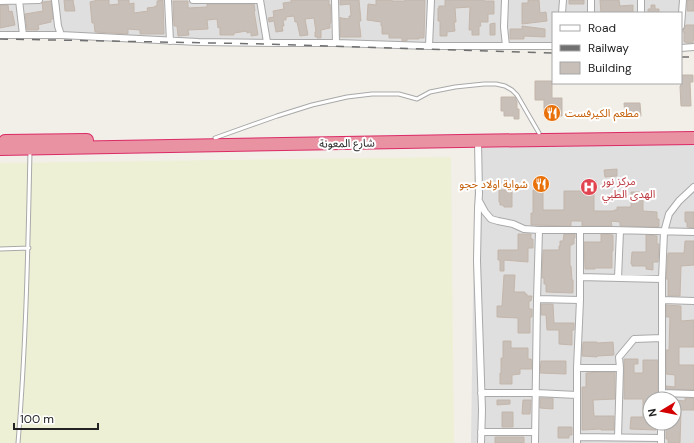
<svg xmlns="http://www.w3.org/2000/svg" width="694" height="443" viewBox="0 0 694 443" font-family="'DM Sans','Noto Sans Arabic',sans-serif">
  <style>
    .residential { fill: #e0dfdf; fill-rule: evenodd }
    .farmland { fill: #eef0d5 }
    .building { fill: #c7bfb8; stroke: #c4b6ab }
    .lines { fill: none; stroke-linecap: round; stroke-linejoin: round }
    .lane-casing { stroke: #a9a9a9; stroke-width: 5 }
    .street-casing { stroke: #a9a9a9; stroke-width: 8 }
    .highway-casing { stroke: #dc2a67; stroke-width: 14 }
    .lane { stroke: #fff; stroke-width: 3 }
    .street { stroke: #fff; stroke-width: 6 }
    .highway { stroke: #e892a2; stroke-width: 12 }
    .rail { stroke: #707070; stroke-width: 1.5; stroke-dasharray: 8 8; stroke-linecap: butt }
    .labels { text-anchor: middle; stroke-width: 4; stroke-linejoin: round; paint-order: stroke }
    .food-label { font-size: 11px; fill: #c56008; stroke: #fff; text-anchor: start }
    .street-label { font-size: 11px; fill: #222; stroke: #fff }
    .health-label { font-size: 11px; fill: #be3a42; stroke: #fff; text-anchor: start }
  </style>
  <rect width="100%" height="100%" fill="#f2efe9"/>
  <!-- residential -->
  <path class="residential" d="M0,0H694V50L681,49V13H553V47L0,38Z
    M694,144V443H471L475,148ZM650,399H674V423H650Z"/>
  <!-- farmland -->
  <path class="farmland" d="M451,157L454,443H0V163Z"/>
  <!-- building -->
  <path class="building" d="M64,0H73L75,11H65Z
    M98,0H109V5L119,4L118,0H129V4L134,3V13L148,11L147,8L155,7V6H157V1L163,0L164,34H140V30L128,29V34L95,32L94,23H92L90,2Z
    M291,0H329V5L330,4L331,12V23H330V28L321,30V38H317V36L315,37V32H316L314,18L305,19L308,35L300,36L297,22H295L294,16L286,17V20H283L284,26H282L283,31L276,32L274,21L269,22L268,18L274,17L273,11L284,9L283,3L291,2Z
    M340,0H359L361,21H359L361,37H340V17L341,18L349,19V16H351L350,4L340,5Z
    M376,0H392V1H405V0H425L424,38H419V39H407V41H402V38H389V34H382V26H381V22L367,20L368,4L376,5Z
    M445,0H484V1H494V14H488V22H480L481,26H479V35H472V30H469L470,7L455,8L456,22H454L455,31L447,32V36H440V21H438V8H439V6H445Z
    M528,0H539L540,13L546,12L547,21L522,24V3H528Z
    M569,0H584V4H569Z
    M600,0H619L620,6L633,5V13H601Z
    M687,0H694V11H687Z
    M51,1L53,19H51V22L38,25L39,29H38V30H27L25,14L43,11L42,3L43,2Z
    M173,1H188V8L207,7V4H254L255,11H254L258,35L251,36V32L247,33V31L234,33V35H220V27L218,28L217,19L207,20L208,29L188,30L189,35L178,36L177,26H174Z
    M0,5H8L9,12L12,11L15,25L0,28Z
    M651,5H655V9H659V13H648V9H651Z
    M495,23V35H490V24Z
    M686,25H694V40H693V43H686V42H684V32H683V30L685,28Z
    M522,26L545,29V37L524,36V39H510V29H522Z
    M681,75H693V82H690L691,106H681L680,86L681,85Z
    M535,81H552V98H562V116H544V100H535Z
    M501,97H515L517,102V109H519V119H514V116H504V111H501Z
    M624,103H640L641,116H625Z
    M617,169V176L605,177L604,170Z
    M588,181H596V191H594V211H614V210H617V207H631V192H643V211L657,212V219H659V227L620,226V222L611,221L612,226H582V221H571V226L531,225V213H533V190H543V210H564V191H585V188H589Z
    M499,190H512V207H504L503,205H500V202H499Z
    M685,212H694V228L687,227V222H685Z
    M518,234H531V239H533V248H528V262L504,260V271H500V260H498V250H518Z
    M564,234H575V238H574V244H572V245H570V266H571L572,280H573V293L546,292V284H544V278H542L543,250H559V246H560V241H563Z
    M601,234L613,235V251H612V268H595V269H585L584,242H601Z
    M646,235L657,236V244H659L658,262H653V270L646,269V266H632V264H631L632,252H646Z
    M685,241H694V265L681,266L680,296H668V279H666L668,253H684Z
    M504,275H515L514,292H525V294H527V296H532L531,301H529V309H532V317H530V333H518V318L497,317V306H502Z
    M541,304H553L554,323H574V330H572V345L559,344V330H547L546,315H541Z
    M666,305L681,306V321L694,320V347H679V365H694V390L666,389V386L675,387V375L666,374V350H669L670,317H666Z
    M503,341H511V348H528V359H531L532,361V369H520V374L512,375V384H500V373H501V358H503Z
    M583,342H597V343L613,342L614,355L597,356V357L582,356Z
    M624,359H638V364H634V373H643V360H658V398H650V423H656V430L630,429L631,417H643V399H624Z
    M541,361H566V374L540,373Z
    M600,372H615V399L593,400L594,416H614V430H601V429L582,430V387H586V373Z
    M540,398H553V409L540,408Z
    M685,398H694V410H681L680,443H668V439H666V423H674V400L685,401Z
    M497,400H510V404L497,405Z
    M523,400H531L530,414H522Z
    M502,412H513V427H502Z
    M558,427H572V435H569V438H558Z
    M495,437H524V443H495Z"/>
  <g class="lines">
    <!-- lane casing -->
    <g class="lane-casing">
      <path id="lane" d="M215,138L277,116L312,105L347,97L372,94H399L417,99L430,92L455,87L484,84H496L505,86L512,90L517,95L539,133
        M0,249L29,248
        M18,443C26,346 28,249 30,151"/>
    </g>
    <!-- street casing -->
    <g class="street-casing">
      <path id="street" d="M19,0L23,35
        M55,0L58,26L61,35
        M168,0L170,41
        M193,0H260
        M260,0L267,42
        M335,0L336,43
        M505,0L504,27L506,46
        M0,1L39,0
        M562,13L563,0
        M591,13V0
        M641,13V0
        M681,26L683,0
        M0,35H61L198,42L278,43H336L429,46H553
        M429,46L431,0
        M681,48L694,47
        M478,141L479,194L478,208L477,261L482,410L481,443
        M479,201L485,212L491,219L498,221L513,224L524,229L539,230H612L694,232
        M580,277L662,279
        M618,278L620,231
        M537,299L580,300
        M662,300L694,301
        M577,368H620
        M481,393H536L577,395
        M662,393L694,394
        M662,399V279L664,232L669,214L679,201L694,187
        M481,432H535
        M577,437L661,438
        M618,437L620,368L619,357L634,339L662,338
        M535,443L537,299L539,230
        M577,443V368L580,300V230
        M661,443V423"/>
    </g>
    <!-- highway casing -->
    <g class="highway-casing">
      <path id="highway" d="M5,141L87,140
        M0,149L461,141L694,138"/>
    </g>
    <!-- lane -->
    <use href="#lane" class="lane"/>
    <!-- street -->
    <use href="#street" class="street"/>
    <!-- highway -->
    <use href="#highway" class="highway"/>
    <!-- rail -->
    <path class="rail" d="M0,39L267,44L553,53
      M681,57H694"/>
  </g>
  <!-- icons -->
  <defs>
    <g id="restaurant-disc" transform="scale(0.9)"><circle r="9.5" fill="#e8710a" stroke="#fff"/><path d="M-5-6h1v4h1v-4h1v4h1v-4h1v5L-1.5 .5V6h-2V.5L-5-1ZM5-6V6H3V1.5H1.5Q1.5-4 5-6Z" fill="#fff"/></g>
    <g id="hospital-disc" transform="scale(0.9)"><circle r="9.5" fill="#e0444e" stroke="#fff"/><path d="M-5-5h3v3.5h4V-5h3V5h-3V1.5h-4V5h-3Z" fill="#fff"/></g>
  </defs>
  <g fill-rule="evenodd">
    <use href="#restaurant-disc" x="552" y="113"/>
    <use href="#restaurant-disc" x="541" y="184"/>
    <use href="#hospital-disc" x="589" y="187"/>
  </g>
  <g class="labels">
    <!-- food labels -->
    <g class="food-label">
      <text x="565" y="117">مطعم الكيرفست</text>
      <text x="528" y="188" text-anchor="end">شواية اولاد حجو</text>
    </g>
    <!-- street labels -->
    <g class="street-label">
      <text transform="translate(347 143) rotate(-1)" y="4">شارع المعونة</text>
    </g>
    <!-- health labels -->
    <g class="health-label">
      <text x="602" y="185">مركز نور<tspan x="602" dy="13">الهدى الطبي</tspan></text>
    </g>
  </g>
  <!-- legend -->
  <rect x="552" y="12" width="130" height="72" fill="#ffffff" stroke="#a7a7a7"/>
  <rect x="560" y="25" width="20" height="6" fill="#ffffff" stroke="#a7a7a7"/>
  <text x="588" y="32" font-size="12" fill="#222222">Road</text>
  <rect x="560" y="45" width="20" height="6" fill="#707070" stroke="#a7a7a7"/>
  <text x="588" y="52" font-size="12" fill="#222222">Railway</text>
  <rect x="560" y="62" width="20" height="12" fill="#c7bfb8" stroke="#a7a7a7"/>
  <text x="588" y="72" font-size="12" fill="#222222">Building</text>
  <!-- north arrow -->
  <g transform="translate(662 411) rotate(260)"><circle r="19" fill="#ffffff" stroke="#a7a7a7"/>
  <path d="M0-3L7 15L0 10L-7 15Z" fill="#d40000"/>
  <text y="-6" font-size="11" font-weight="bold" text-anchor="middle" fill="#222222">N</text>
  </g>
  <!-- scale -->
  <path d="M14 423v6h84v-6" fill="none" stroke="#222222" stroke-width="2"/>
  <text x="20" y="423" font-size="12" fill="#222222" stroke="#ffffff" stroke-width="3" paint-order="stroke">100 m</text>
</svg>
